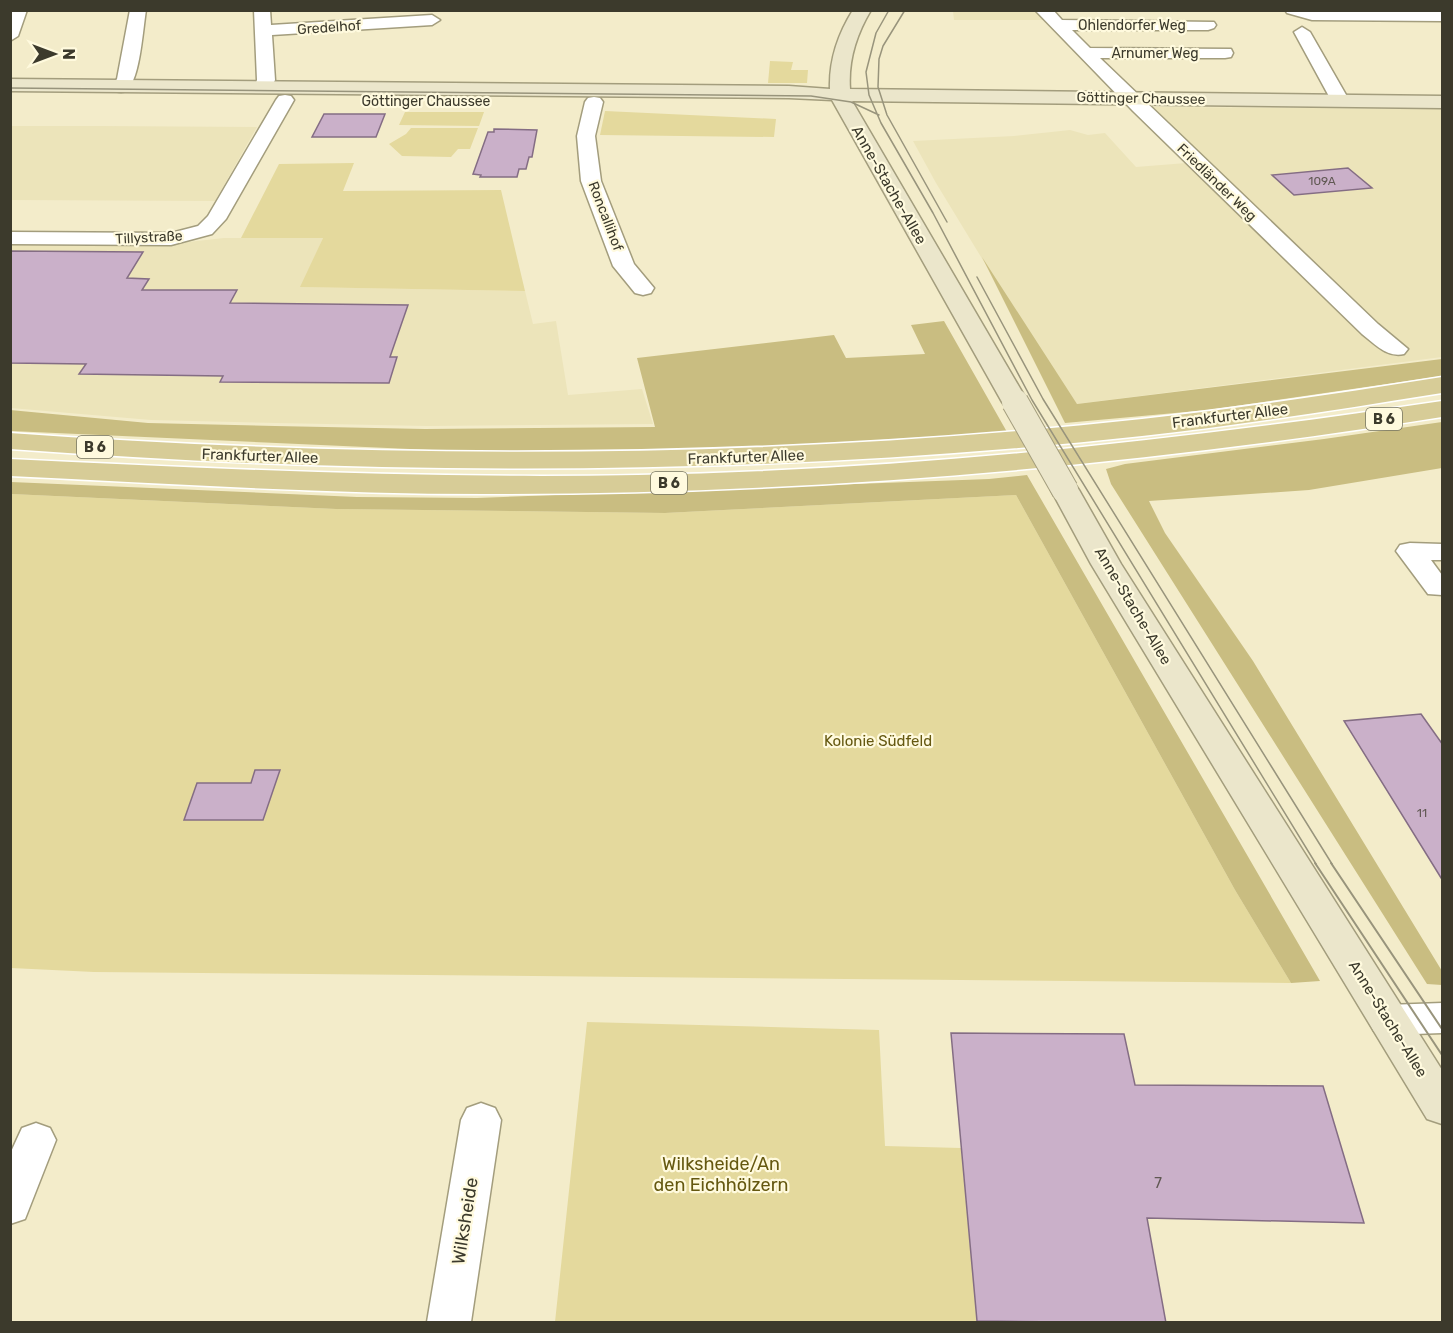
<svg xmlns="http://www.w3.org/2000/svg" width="1453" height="1333" viewBox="0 0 1453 1333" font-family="Rubik,sans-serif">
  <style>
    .built { fill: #ece4ba }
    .green { fill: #e4d99d }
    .forest { fill: #c9bd81 }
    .building { fill: #cab0c9; stroke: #846d84; stroke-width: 1.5 }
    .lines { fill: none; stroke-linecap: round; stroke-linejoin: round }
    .street-casing { stroke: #a39d7d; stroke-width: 3 }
    .secondary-casing { stroke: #a39d7d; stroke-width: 3 }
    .primary-casing { stroke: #fff; stroke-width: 3 }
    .street { fill: #fff; fill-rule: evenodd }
    .secondary { fill: #ebe6cb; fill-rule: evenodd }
    .primary { fill: #d7cc97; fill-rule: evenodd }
    .tram-far1 { stroke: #98947c; stroke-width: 1.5 }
    .tram { stroke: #98947c; stroke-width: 2 }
    .secondary-bridge-casing { stroke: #a39d7d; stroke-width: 28; stroke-linecap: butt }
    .secondary-bridge { stroke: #ebe6cb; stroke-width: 26 }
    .labels { text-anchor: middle; stroke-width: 4.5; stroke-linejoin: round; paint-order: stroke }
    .number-label { font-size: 12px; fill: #605853 }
    .far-street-label { font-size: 14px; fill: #3c3a2c; stroke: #fffade }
    .shield { fill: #fffade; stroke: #767461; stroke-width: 1.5 }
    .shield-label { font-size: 14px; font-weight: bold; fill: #3c3a2c }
    .street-label { font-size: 15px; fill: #3c3a2c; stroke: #fffade }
    .park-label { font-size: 15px; fill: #655810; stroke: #fffade }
    .near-number-label { font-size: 15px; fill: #605853 }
    .near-park-label { font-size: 18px; fill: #655810; stroke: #fffade }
    .near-street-label { font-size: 18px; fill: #3c3a2c; stroke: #fffade }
  </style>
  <rect width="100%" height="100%" fill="#f3ecca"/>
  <!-- built -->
  <path class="built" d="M941,11H1037L1047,20H954L953,11Z
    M1143,107L1442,109V357L1077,404L1006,298L936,183L913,141L1014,136L1070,130L1088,135L1105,133L1136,167L1199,162Z
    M11,126H100L257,127L215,201L11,200Z
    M224,238H323L301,287L525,291L533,324L556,321L568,395L642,389L653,424L427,426L277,423L151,420L11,408L10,243H179Z"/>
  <!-- green -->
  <path class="green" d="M770,61L793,62L791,70H808L807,83H768Z
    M605,111L776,119L774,137L600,135Z
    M405,112H484L479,126L399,125Z
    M411,128H478L470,149H458L451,157L402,156L389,144L406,134Z
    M354,163L343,191L501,190L525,291L300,287L323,238H241L279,164Z
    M11,494L336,509L665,513L1016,495L1235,890L1291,983L94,972L11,968Z
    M587,1022L879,1030L885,1146L961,1148L977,1321L555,1322Z"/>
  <!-- forest -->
  <path class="forest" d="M982,257L1077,404L1442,359V376L1208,410L1065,423Z
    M944,321L1007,432L740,449L520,454L11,431L10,410L148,423L275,426L425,429L655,427L637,358L834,335L846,358L925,354L911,325Z
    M1442,422V468L1309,490L1149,501L1165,533L1253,661L1442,971V985L1427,984L1111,484L1106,469L1125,464L1324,439Z
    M1027,475L1320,981L1291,983L1235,890L1016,495L665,513L336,509L11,494V482L357,497L477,498L989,479Z"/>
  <!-- building -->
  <path class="building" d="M324,114H385L376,137H312Z
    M494,129L537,130L532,157H529L526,169H519L517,177H480L481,175L473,174L488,132H494Z
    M1348,168L1372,188L1294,195L1272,175Z
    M10,251L143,252L127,278L149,279L142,290H237L230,303L408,305L390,357H397L389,383L220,382L223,376L79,374L86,364L10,363Z
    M1421,714L1443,745V881L1344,721Z
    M255,770H280L263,820H184L197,783H251Z
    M951,1033L1124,1034L1135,1085L1323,1086L1364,1223L1147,1218L1166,1323L977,1321Z"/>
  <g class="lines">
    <!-- street casing -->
    <g class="street-casing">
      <path id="street" d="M11,10H27L18,36L10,41Z
        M130,10H146C143,28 140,79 127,90C123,93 119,92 114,91L111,87L117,79Z
        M254,10H270L271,25L432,15L440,20L432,25L272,35L275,80L269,92H257L254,88L257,80Z
        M1035,10H1053L1062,20L1214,22L1216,25L1214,28L1208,30H1072L1090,48L1231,49L1233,53L1231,57L1225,58H1100L1378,324L1408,349L1404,354C1387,358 1375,344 1362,334L1133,111Z
        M1285,10L1442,11V21L1312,20L1287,13Z
        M1302,27L1310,32L1349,100L1346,104H1334L1331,100L1294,32Z
        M285,95L291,96L294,100L226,219L212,234L171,245L10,244V232L171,233L198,226L208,216L276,100L279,96Z
        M594,97L600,98L603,102L595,136L601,181L634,264L654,288L651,293L643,295L635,293L613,266L581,181L577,136L585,102L588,98Z
        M1410,543L1442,544V560H1431L1442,575V595L1428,594L1396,551L1400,545Z
        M1442,1003V1033L1387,1035L1374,1031L1368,1020L1374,1009L1387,1005Z
        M481,1103L495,1108L501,1120L471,1322H427L461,1120L467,1108Z
        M36,1123L50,1128L56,1140L25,1219L10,1224V1154L22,1128Z"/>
    </g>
    <!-- secondary casing -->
    <g class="secondary-casing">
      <path id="secondary" d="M853,10H871C856,35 848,61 850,89L1442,96V108L852,101L1028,402L1024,408L1015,410L1006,408L1002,402L832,100L789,98L10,91V79L789,86L830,89C829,60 838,34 853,10Z
        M1065,481L1075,484L1079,490L1121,564L1442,1070V1124L1427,1119L1091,564L1051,490L1055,484Z"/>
    </g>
    <!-- primary casing -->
    <g class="primary-casing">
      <path id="primary" d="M1442,377V393C1342,409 1242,425 1142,436C766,477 388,477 10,449V433C388,460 766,460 1142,419C1242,408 1342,393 1442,377Z
        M1442,401V417C1133,466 822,493 508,494C342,495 176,484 10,476V459C220,469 428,479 638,475C908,470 1175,441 1442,401Z"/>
    </g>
    <!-- street -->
    <use href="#street" class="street"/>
    <!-- secondary -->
    <use href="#secondary" class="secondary"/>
    <!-- primary -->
    <use href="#primary" class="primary"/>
    <!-- tram-far1 -->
    <path class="tram-far1" d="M889,10L876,33L866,72L869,95L881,123L933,213L1032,400L1316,864
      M905,10L883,46L879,59L878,87L887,115L947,222
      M10,88L811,96L851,102L879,115
      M977,277L1043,399L1332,864"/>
    <!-- tram -->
    <path class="tram" d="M1315,863L1442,1055
      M1331,863L1442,1029"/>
    <!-- secondary-bridge casing -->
    <g class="secondary-bridge-casing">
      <path id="secondary-bridge" d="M1015,402L1065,490"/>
    </g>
    <!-- secondary-bridge -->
    <use href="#secondary-bridge" class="secondary-bridge"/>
  </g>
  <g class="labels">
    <!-- number labels -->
    <g class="number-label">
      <text x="1322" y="185">109A</text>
      <text x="1422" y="817">11</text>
    </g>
    <!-- far-street labels -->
    <g class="far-street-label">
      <text x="1132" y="30">Ohlendorfer Weg</text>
      <text transform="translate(329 27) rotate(-4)" y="5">Gredelhof</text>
      <text x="1155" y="58">Arnumer Weg</text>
      <text transform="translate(1141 98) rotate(1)" y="5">Göttinger Chaussee</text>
      <text x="426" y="106">Göttinger Chaussee</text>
      <text transform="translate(1217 182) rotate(44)" y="5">Friedländer Weg</text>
      <text transform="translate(606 216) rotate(69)" y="5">Roncallihof</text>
      <text transform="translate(149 237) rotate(-3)" y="5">Tillystraße</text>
    </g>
    <!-- shield labels -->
    <g class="shield">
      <rect x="1366" y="408" width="36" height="22" rx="4.5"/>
      <rect x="77" y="436" width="36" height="22" rx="4.5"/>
      <rect x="651" y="472" width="36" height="22" rx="4.5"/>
    </g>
    <g class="shield-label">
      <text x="1384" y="424">B 6</text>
      <text x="95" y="452">B 6</text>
      <text x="669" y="488">B 6</text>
    </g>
    <!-- street labels -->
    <g class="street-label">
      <text transform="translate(889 185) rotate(60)" y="5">Anne-Stache-Allee</text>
      <text transform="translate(1230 416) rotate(-7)" y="5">Frankfurter Allee</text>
      <text transform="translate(260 456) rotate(2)" y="5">Frankfurter Allee</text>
      <text transform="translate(746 457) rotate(-2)" y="5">Frankfurter Allee</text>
      <text transform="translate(1133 606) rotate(59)" y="5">Anne-Stache-Allee</text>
      <text transform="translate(1388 1019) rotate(58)" y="5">Anne-Stache-Allee</text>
    </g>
    <!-- park labels -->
    <g class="park-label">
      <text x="878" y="746">Kolonie Südfeld</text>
    </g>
    <!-- near-number labels -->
    <g class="near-number-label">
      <text x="1158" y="1188">7</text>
    </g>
    <!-- near-park labels -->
    <g class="near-park-label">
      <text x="721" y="1170">Wilksheide/An<tspan x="721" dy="21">den Eichhölzern</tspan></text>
    </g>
    <!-- near-street labels -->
    <g class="near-street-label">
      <text transform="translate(465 1221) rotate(-81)" y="6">Wilksheide</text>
    </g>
  </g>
  <!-- border -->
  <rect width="1453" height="1333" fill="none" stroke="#3c3a2c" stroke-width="24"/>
  <!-- north arrow -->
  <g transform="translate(54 54) rotate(90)" stroke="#fffade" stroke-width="4.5" paint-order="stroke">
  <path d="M0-4.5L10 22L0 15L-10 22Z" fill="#3c3a2c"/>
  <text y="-9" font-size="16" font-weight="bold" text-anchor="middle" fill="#3c3a2c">N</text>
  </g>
</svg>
